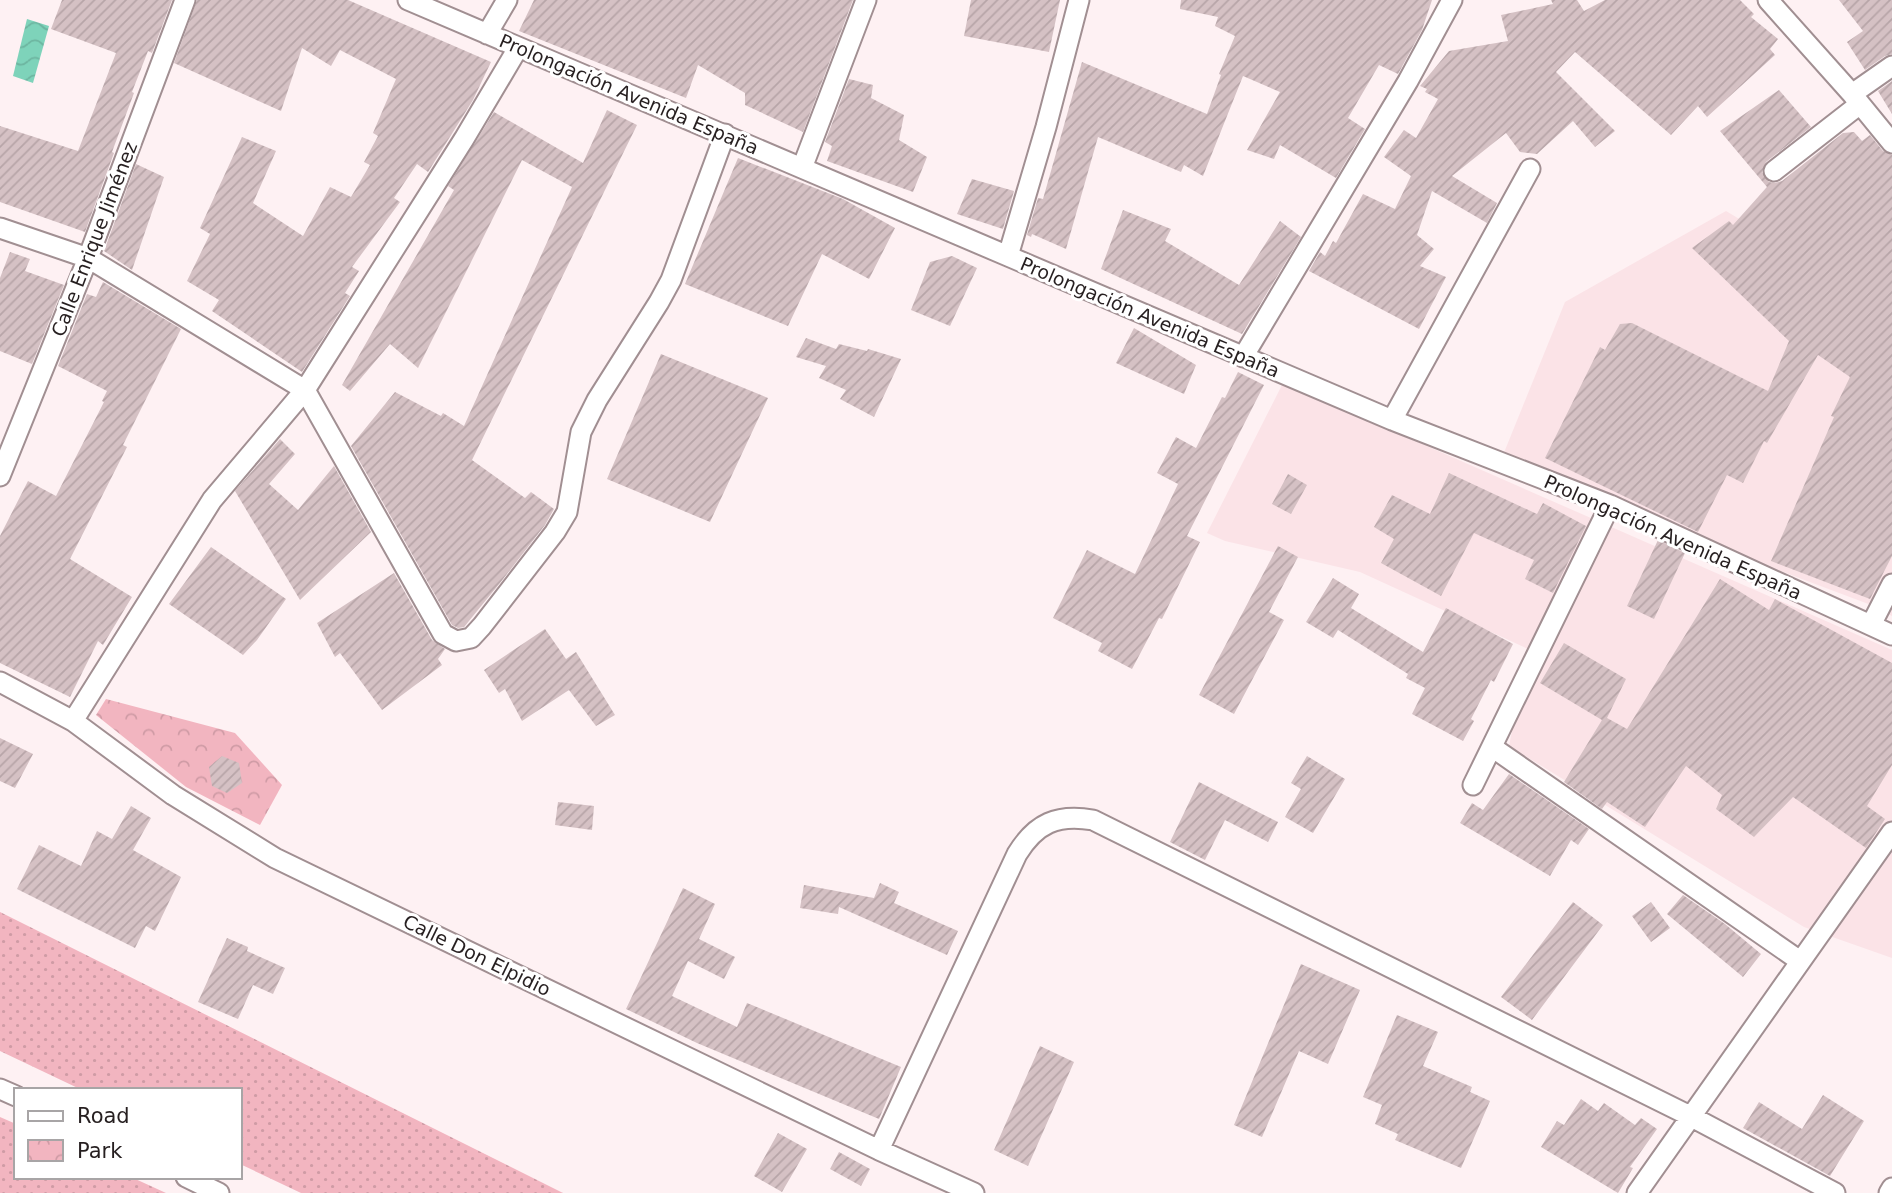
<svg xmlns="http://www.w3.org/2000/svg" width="1892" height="1193" viewBox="0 0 1892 1193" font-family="'DejaVu Sans',sans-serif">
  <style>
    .built { fill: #fbe3e7 }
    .grass { fill: url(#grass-dots) }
    .park { fill: url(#park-crowns) }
    .water { fill: url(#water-waves) }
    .building { fill: url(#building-hatch) }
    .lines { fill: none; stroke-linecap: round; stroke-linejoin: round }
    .minor-casing { stroke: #a18f92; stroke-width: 23 }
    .minor { stroke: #fff; stroke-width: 19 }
    .labels { text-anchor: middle; stroke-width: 6; stroke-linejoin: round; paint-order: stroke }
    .street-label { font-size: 19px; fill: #261f20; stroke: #fff }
  </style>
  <defs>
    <pattern id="grass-dots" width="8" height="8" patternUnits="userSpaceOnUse" patternTransform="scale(1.75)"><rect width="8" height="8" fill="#f2b5c0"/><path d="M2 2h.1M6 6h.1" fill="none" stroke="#cf9ba5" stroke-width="1.8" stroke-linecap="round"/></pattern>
    <pattern id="park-crowns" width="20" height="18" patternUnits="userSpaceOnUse" patternTransform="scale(1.75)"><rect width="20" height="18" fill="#f2b5c0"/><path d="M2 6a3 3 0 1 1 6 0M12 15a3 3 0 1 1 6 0" fill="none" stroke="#cf9ba5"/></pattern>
    <pattern id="water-waves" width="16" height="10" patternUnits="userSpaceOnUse" patternTransform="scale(1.75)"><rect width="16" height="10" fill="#7ed3ba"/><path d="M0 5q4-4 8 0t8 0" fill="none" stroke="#6db5a0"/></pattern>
    <pattern id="building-hatch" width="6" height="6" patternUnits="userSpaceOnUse" patternTransform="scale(1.75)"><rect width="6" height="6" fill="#d5c1c4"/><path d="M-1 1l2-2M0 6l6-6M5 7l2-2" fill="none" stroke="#b7a5a8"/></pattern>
  </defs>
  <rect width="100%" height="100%" fill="#fef1f3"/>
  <!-- built -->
  <path class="built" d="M1726,211L1844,282L1892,328V616L1871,605L1499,465L1565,302Z
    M1283,383L1892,650V958L1804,927L1509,746L1528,649L1360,572L1225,541L1207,533Z"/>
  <!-- grass -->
  <path class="grass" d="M0,912L563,1193H301L240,1164V1090H82L0,1051Z
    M0,1117L16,1124V1177H131L166,1193H0Z"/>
  <!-- park -->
  <path class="park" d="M106,699L235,733L282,785L260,825L186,787L96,715Z"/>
  <!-- water -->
  <path class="water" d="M27,19L49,26L33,83L13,76Z"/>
  <!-- building -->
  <path class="building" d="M62,0H172L152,53L148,51L132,92L134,93L112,152L114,153L85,232L0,202V126L78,151L116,53L51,29Z
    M197,0H348L491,62L473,100L428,172L417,164L394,198L400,202L352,267L359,271L345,293L350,296L302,372L212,311L219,300L187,281L210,234L200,228L242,137L276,151L253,203L303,236L330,187L351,197L370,165L364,162L378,136L373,133L396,79L340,50L331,66L302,48L281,111L174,63Z
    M534,0H853L803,132L745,105V93L698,65L686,98L519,31Z
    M971,0H1060L1049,52L964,36Z
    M1181,0H1432L1422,30L1398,74L1379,65L1348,118L1365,129L1336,178L1280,145L1274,159L1247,150L1280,92L1243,76L1203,176L1184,165L1181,172L1098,137L1066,249L1032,234L1031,237L1027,235L1038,198L1043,199L1082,62L1207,114L1221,75L1219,74L1235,36L1215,26L1218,17L1180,9Z
    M1551,0H1577L1584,11L1605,0H1740L1754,14L1751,17L1778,39L1770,49L1775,55L1707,117L1698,106L1671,135L1575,52L1556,72L1615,131L1595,147L1573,121L1537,154L1520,152L1506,133L1452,176L1497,203L1487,223L1432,191L1417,235L1434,249L1420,266L1446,277L1419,329L1309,271L1320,252L1325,256L1333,241L1336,243L1363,194L1395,209L1411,176L1384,157L1404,130L1416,138L1438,99L1425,92L1427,89L1420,86L1449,51L1508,41L1501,15L1553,4Z
    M1839,0H1892V54L1885,56L1865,70L1847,42L1863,31Z
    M849,79L873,85L871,98L904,115L899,140L927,157L913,192L827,161L832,146L825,142Z
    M1892,81V114L1878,91Z
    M1779,90L1811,127L1766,162L1762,172L1769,182L1775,183L1782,181L1843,133L1854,132L1862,141L1870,135L1883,151L1892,155V556L1870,599L1771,561L1834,417L1831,416L1850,377L1818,355L1767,443L1764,441L1743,483L1727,475L1698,532L1545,458L1600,347L1605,350L1620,324L1632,323L1768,391L1789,341L1692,248L1729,221L1733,225L1767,187L1720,131Z
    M607,110L637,125L472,460L525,498L531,492L554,509L545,525L500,583L464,627L458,628L452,625L351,446L395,392L441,416L443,413L464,426L572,187L522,160L418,368L390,344L350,391L342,385L454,190L448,186L494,112L583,163Z
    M738,158L843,199L895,228L869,279L822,254L788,326L685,284Z
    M136,164L164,177L132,270L104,251Z
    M972,179L1014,191L1003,229L957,214Z
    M1123,210L1171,229L1165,241L1239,285L1280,221L1301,237L1242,334L1101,269Z
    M10,252L30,259L25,271L64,285L32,364L0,351V278Z
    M952,256L977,268L950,326L911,310L930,262Z
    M103,282L181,329L123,445L127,447L70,559L132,597L103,645L98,641L70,697L0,663V536L28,481L56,496L104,402L102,401L107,391L58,366L87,294L96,297Z
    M1134,328L1196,365L1184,394L1116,363Z
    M806,338L836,349L839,344L867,351L868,349L901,359L874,417L840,399L846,390L819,378L826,366L796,357Z
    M661,354L768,398L710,522L607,479Z
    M1238,372L1264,385L1187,536L1200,542L1162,619L1159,618L1132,669L1098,651L1102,643L1053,618L1087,550L1135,574L1178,484L1157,473L1176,437L1196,448L1222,397L1225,398Z
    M280,439L295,454L269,484L298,510L334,466L371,532L300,600L235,491Z
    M1449,473L1537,514L1543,503L1586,526L1553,593L1525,579L1534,560L1474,533L1441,596L1381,563L1394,539L1374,527L1392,495L1430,514Z
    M1288,474L1307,485L1291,514L1272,504Z
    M1658,540L1685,553L1654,619L1627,606Z
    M1278,546L1298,557L1269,612L1284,620L1234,714L1199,695Z
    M211,547L286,599L257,640L243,655L169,604Z
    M394,573L432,640L445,649L438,659L442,665L382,710L340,653L335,657L317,623Z
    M1333,578L1359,594L1351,608L1423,652L1446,608L1513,644L1494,682L1491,680L1471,719L1474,721L1463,741L1412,714L1425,688L1406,678L1408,674L1338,630L1333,638L1306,622Z
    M1720,579L1769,610L1775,599L1892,663V765L1867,806L1885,819L1866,848L1793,797L1754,837L1716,809L1722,795L1686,766L1645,827L1607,802L1602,809L1564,782L1602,720L1540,683L1564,643L1626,679L1607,718L1627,729Z
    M545,629L566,659L576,652L615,715L596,726L569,690L522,721L505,689L499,693L484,670Z
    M0,738L33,754L15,788L0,781Z
    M222,756L239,763L242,783L227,793L212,786L209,767Z
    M1307,756L1345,779L1313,833L1285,817L1301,789L1291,783Z
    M1509,774L1589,829L1578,845L1571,840L1550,876L1460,823L1472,803L1483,810Z
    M1199,782L1278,822L1268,842L1225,820L1205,860L1170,842Z
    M558,802L594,806L592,830L555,825Z
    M131,806L151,818L133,850L181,877L155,931L146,926L135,948L17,889L39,845L81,866L97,831L112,839Z
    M880,883L899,892L894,903L958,931L947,955L839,907L838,914L800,908L804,885L874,898Z
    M683,888L715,904L699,939L735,957L724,979L688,961L672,996L737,1027L747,1003L901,1067L879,1119L697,1043L626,1009Z
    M1683,895L1725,924L1761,954L1743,977L1667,914Z
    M1573,902L1603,925L1532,1020L1501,997Z
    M1651,902L1670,928L1651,942L1632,916Z
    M227,938L248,947L247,951L285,968L273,994L253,985L238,1019L198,1002Z
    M1301,964L1360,990L1328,1064L1299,1051L1262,1137L1234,1125Z
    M1397,1015L1438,1032L1423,1066L1472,1087L1470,1092L1490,1101L1461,1168L1395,1140L1398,1134L1375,1124L1382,1105L1363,1097Z
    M1040,1046L1074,1062L1028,1166L994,1150Z
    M1823,1095L1864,1121L1830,1176L1743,1128L1759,1102L1802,1129Z
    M1581,1099L1598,1111L1604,1103L1635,1125L1641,1118L1657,1129L1630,1167L1633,1168L1618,1193L1541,1147L1557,1121L1564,1125Z
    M778,1133L807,1149L782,1192L754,1176Z
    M839,1152L870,1169L861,1186L830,1169Z"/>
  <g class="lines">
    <!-- minor casing -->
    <g class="minor-casing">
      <path id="minor" d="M408,0L1392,420L1610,505L1892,635
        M1768,0L1852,94L1892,143
        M487,34L507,0
        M1852,94L1892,66
        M802,168L866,0
        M1774,171L1860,104
        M0,228L88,258L305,390L443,634L456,641L471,638L482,626L555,532L567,512L581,432L597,400L659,302L671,280L725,134
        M1008,256L1046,127L1079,0
        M1243,357L1408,81L1452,0
        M1392,420L1530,169
        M0,476L88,258L185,0
        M1871,625L1892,584
        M0,682L73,721L173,795L275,858L879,1150L974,1193
        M73,721L212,500L305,390L464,139L518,48
        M1492,747L1800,961
        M1473,785L1610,505
        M0,1089L16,1096
        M879,1150L1017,854C1036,823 1057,814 1093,820L1690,1116L1835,1193
        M186,1177L219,1193
        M1637,1193L1892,832
        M1889,1193L1892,1188"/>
    </g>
    <!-- minor -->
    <use href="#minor" class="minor"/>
  </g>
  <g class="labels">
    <!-- street labels -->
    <g class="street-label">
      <text transform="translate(629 94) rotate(23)" y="7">Prolongación Avenida España</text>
      <text transform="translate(94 239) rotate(-69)" y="7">Calle Enrique Jiménez</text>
      <text transform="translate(1150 317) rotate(23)" y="7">Prolongación Avenida España</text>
      <text transform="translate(1673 537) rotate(24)" y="7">Prolongación Avenida España</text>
      <text transform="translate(477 955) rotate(26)" y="7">Calle Don Elpidio</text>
    </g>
  </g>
  <!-- legend -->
  <rect x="14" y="1088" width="228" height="91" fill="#ffffff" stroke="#a8a5a6" stroke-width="2"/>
  <rect x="28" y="1111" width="35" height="10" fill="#ffffff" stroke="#a8a5a6" stroke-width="2"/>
  <text x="77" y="1123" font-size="21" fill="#261f20">Road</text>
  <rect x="28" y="1140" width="35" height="21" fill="url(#park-crowns)" stroke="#a8a5a6" stroke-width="2"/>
  <text x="77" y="1158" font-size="21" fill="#261f20">Park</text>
</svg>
